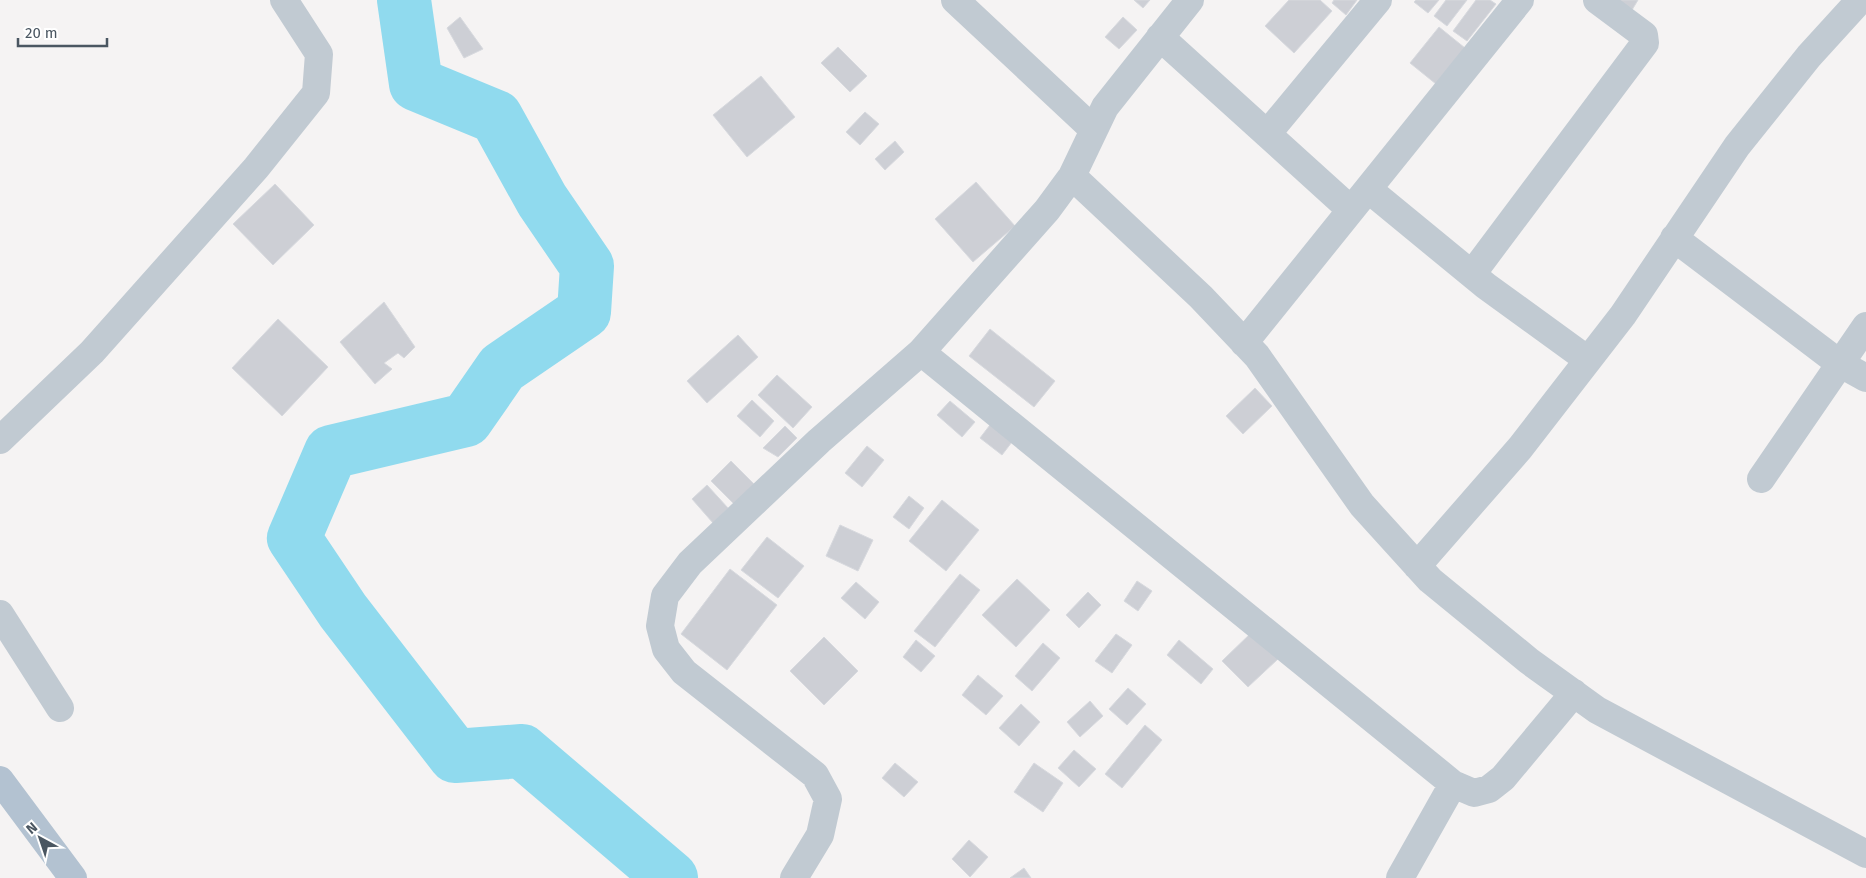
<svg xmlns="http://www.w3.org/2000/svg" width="1866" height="878" viewBox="0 0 1866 878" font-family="'Fira Sans',sans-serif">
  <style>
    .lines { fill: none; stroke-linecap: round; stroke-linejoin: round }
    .river { stroke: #90daee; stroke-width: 54 }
    .building { fill: #cdcfd5; stroke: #d7d9de }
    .minor { stroke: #c1cad2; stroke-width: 28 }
    .primary { stroke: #b3c2d1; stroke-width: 28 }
  </style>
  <rect width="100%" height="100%" fill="#f5f3f3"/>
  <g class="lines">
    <!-- river -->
    <path class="river" d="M404,0L416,84L496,117L542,200L587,266L584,312L502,368L466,420L331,452L294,538L343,611L455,756L522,751L671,878"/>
  </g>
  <!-- building -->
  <path class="building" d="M1134,0H1150L1143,8Z
    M1289,0H1320L1332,11L1294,53L1265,26Z
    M1334,0H1357L1346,15L1332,3Z
    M1416,0H1439L1428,13L1414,2Z
    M1446,0H1467L1447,26L1434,16Z
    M1476,0H1490L1496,4L1467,41L1453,31Z
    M1617,0H1638L1632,10Z
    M460,17L483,49L464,58L447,28Z
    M1123,17L1137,30L1119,49L1105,37Z
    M1439,27L1465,48L1436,84L1410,63Z
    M838,47L867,76L850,92L821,63Z
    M761,76L795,117L747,157L713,115Z
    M865,112L879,124L860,145L846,132Z
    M895,141L904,152L885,170L875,159Z
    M976,182L1015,226L973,262L935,219Z
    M275,184L314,225L273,265L233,224Z
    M384,302L415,347L404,358L398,353L384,363L392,369L375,384L340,342Z
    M278,319L328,367L282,416L232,368Z
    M990,329L1055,381L1034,407L969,356Z
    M738,335L758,357L707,403L687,381Z
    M777,375L812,407L793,428L758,395Z
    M1255,388L1272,406L1243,434L1226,416Z
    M752,400L774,421L760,437L737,416Z
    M950,401L975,422L962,437L937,415Z
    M993,421L1015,438L1002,455L980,438Z
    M785,426L797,438L778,457L763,448Z
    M867,446L884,460L862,487L845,473Z
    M731,461L755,485L734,504L711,481Z
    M707,485L728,508L713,523L692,499Z
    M909,496L924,508L909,529L893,517Z
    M942,500L979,530L946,571L909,541Z
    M840,525L873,540L858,571L826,556Z
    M767,537L804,566L778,598L741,570Z
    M730,569L777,605L727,670L681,634Z
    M960,574L980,590L935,647L914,631Z
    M1017,579L1050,610L1016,647L982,615Z
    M1137,581L1152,591L1138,611L1124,601Z
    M856,582L879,602L865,619L841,598Z
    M1088,592L1101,605L1079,628L1066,615Z
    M1252,632L1278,659L1248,687L1222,661Z
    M1116,634L1132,645L1112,673L1095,661Z
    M824,637L858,671L824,705L790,671Z
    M916,640L935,656L921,672L903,657Z
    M1179,640L1213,669L1201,684L1167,655Z
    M1043,643L1060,658L1032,691L1015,676Z
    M978,675L1003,696L986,715L962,695Z
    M1128,688L1146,704L1127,725L1109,709Z
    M1090,701L1103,716L1080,737L1067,722Z
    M1021,704L1040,722L1019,746L999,728Z
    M1145,725L1162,740L1122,788L1105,774Z
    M1074,750L1096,769L1079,787L1058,768Z
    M895,763L918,782L904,797L882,778Z
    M1034,763L1063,783L1043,812L1014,792Z
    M969,840L988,857L970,877L952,859Z
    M1024,868L1031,878H1010Z"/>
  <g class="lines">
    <!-- minor -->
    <path class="minor" d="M955,0L1094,130
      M1160,37L1351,210
      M1267,134L1378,0
      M1072,176L1201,297L1257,356L1362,505L1430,580L1529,661L1597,710L1866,854
      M1368,189L1486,286L1588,360
      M1674,238L1839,363L1866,378
      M1472,274L1645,43L1644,35L1597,0
      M1244,343L1520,0
      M921,352L1453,784L1474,793L1489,789L1503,778L1574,693
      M0,440L92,352L256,168L316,93L319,54L284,0
      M1761,479L1866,326
      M1417,566L1520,448L1623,315L1737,146L1809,56L1860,0
      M0,614L60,708
      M794,878L820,835L828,799L815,775L684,672L666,649L660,626L665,596L690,563L819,441L921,352L1047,210L1072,176L1105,107L1190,0
      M1400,878L1453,784"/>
    <!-- primary -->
    <path class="primary" d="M0,780L73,878"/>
  </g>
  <!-- north arrow -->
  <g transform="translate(40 838) rotate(320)" stroke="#ffffff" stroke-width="4" paint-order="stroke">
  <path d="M0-4L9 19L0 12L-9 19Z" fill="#4a5661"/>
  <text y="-8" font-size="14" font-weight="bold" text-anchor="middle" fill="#4a5661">N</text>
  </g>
  <!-- scale -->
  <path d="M18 38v8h89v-8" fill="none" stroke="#4a5661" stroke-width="2.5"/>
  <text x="25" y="38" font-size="15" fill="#4a5661" stroke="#ffffff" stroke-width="4" paint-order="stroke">20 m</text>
</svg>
